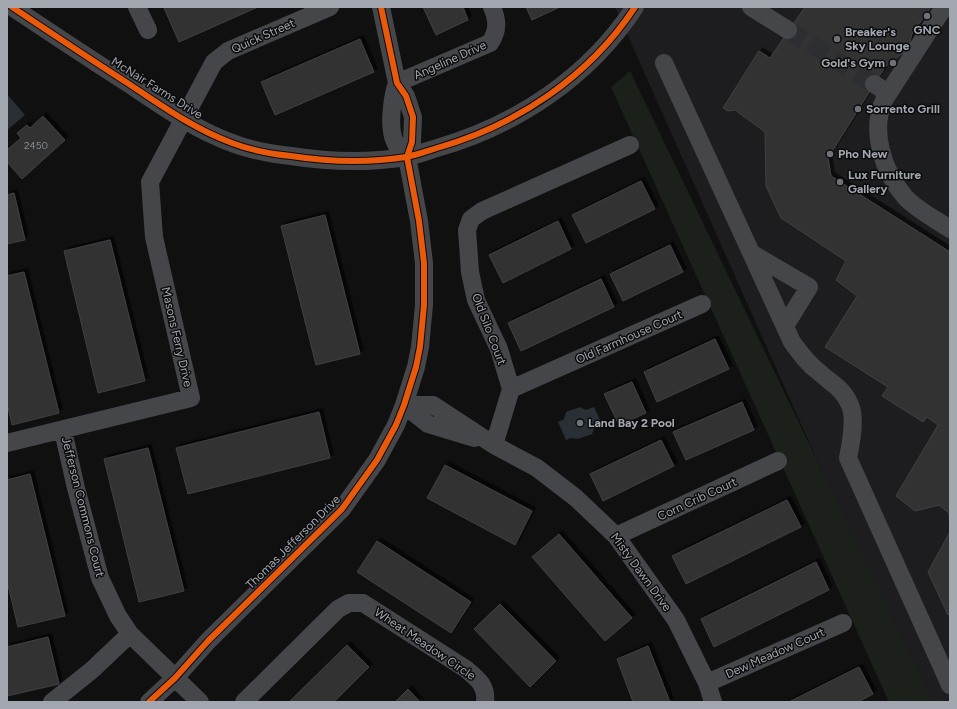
<svg xmlns="http://www.w3.org/2000/svg" width="957" height="709" viewBox="0 0 957 709" font-family="Figtree,sans-serif">
  <style>
    .built { fill: #1d1d1f }
    .green { fill: #1b201b }
    .water { fill: #292f34 }
    .building { fill: #313133; stroke: #404144; filter: url(#shadow) }
    .lines { fill: none; stroke-linecap: round; stroke-linejoin: round }
    .minor-tunnel { stroke: #2d2e31; stroke-width: 18; stroke-dasharray: 18 9; stroke-linecap: butt }
    .minor { stroke: #444649; stroke-width: 18 }
    .cycleway-casing { stroke: #0b0b0c; stroke-width: 8 }
    .cycleway { stroke: #e8590c; stroke-width: 6 }
    .poi-dot { fill: #6f7278; stroke: #0b0b0c; stroke-width: 1.5 }
    .labels { text-anchor: middle; stroke-width: 3; stroke-linejoin: round; paint-order: stroke }
    .number-label { font-size: 10px; fill: #868a91 }
    .poi-label { font-size: 12px; font-weight: bold; fill: #a2a7b0; stroke: #0b0b0c; text-anchor: start }
    .street-label { font-size: 12px; fill: #a2a7b0; stroke: #0b0b0c }
  </style>
  <defs>
    <filter id="shadow"><feDropShadow dx="3.5" dy="-3.5" stdDeviation="0" flood-color="#0009"/></filter>
  </defs>
  <rect width="100%" height="100%" fill="#101011"/>
  <!-- built -->
  <path class="built" d="M615,7H950V702H925Z"/>
  <!-- green -->
  <path class="green" d="M630,71L933,702H889L611,87Z"/>
  <!-- water -->
  <path class="water" d="M7,94L25,115L7,130Z
    M580,407L586,410L594,407L602,424L595,427L592,434L578,439L571,438L566,440L558,422L564,419L566,412Z"/>
  <!-- building -->
  <path class="building" d="M167,7H258L179,42L164,8Z
    M423,7H463L468,20L436,35Z
    M526,7H560L532,20Z
    M805,7H931L912,34L908,49L885,67L828,158L831,176L950,252V613L948,615L928,572L950,532L949,513L939,505L915,511L896,496L938,425L927,417L923,422L882,396L888,387L825,347L857,296L836,280L846,261L781,218L766,186L765,132L735,110L728,111L723,108L759,51L770,58Z
    M360,39L374,72L275,115L261,82Z
    M43,116L65,140L22,179L7,162V150L21,138L17,133L27,125L30,128Z
    M641,181L655,209L586,243L572,215Z
    M14,193L25,240L7,244V195Z
    M325,215L360,354L316,365L281,226Z
    M558,221L571,249L503,283L489,255Z
    M110,240L145,381L98,393L64,251Z
    M670,245L683,272L623,301L610,274Z
    M24,272L59,413L12,425L7,403V276Z
    M601,279L614,307L521,351L508,323Z
    M715,339L729,369L657,402L644,372Z
    M632,382L646,413L619,425L604,394Z
    M742,402L754,430L686,460L673,432Z
    M319,412L330,458L188,494L176,448Z
    M661,440L674,466L603,501L590,474Z
    M148,448L184,591L139,602L104,459Z
    M445,465L532,511L515,545L427,498Z
    M30,474L65,616L18,627L7,581V480Z
    M787,500L801,527L686,584L672,556Z
    M559,534L632,618L605,641L532,557Z
    M377,541L471,602L451,633L357,572Z
    M816,562L829,590L714,647L701,619Z
    M500,604L556,661L530,687L474,629Z
    M48,637L59,684L7,696V647Z
    M347,645L369,667L334,702H289Z
    M648,646L670,702H633L617,659Z
    M859,667L873,694L858,702H789Z
    M408,689L420,702H395Z"/>
  <g class="lines">
    <!-- minor-tunnel -->
    <path class="minor-tunnel" d="M788,30L874,84"/>
    <!-- minor -->
    <path class="minor" d="M12,7C51,33 90,59 129,84C162,106 194,129 232,143C250,150 272,154 291,156C329,162 368,163 406,157C417,155 427,151 437,148C517,125 589,77 635,7
      M137,7L148,30
      M751,7L788,30
      M944,7L884,100C870,132 883,171 905,197C917,210 935,219 950,229
      M664,63L792,342C800,353 808,364 819,372C832,384 843,388 850,405C856,419 851,443 848,458L950,685
      M397,83L490,43C498,31 498,21 492,7
      M397,83C392,97 388,129 395,142C397,148 404,153 407,157
      M874,84L888,93
      M751,253L809,287L785,326
      M511,389L702,304
      M404,405H433L494,445L537,468L576,498L616,536L676,620L707,683L713,702
      M404,405L428,424L474,438
      M63,431L76,488L100,578L118,616L130,634L200,702
      M7,443L191,398L154,237L150,182L214,62L228,51L330,7
      M494,445L511,389L499,349L476,300L470,272L467,230L471,219L482,211L630,145
      M616,536L778,461
      M707,683L843,623
      M52,702L92,670L130,634
      M149,702L175,678L208,641L342,509L377,460L396,425L404,405L416,367L420,347L424,305V263L419,221L407,157L412,142L413,117L406,96L397,83L381,7
      M244,702L338,609L349,603H363L466,669C478,679 487,686 485,702"/>
    <!-- cycleway casing -->
    <g class="cycleway-casing">
      <path id="cycleway" d="M12,7C51,33 90,59 129,84C162,106 194,129 232,143C250,150 272,154 291,156C329,162 368,163 406,157C417,155 427,151 437,148C517,125 589,77 635,7
        M149,702L175,678L208,641L342,509L377,460L396,425L404,405L416,367L420,347L424,305V263L419,221L407,157L412,142L413,117L406,96L397,83L381,7"/>
    </g>
    <!-- cycleway -->
    <use href="#cycleway" class="cycleway"/>
  </g>
  <!-- markers -->
  <g class="poi-dot">
    <circle cx="927" cy="16" r="4"/>
    <circle cx="837" cy="39" r="4"/>
    <circle cx="893" cy="63" r="4"/>
    <circle cx="858" cy="109" r="4"/>
    <circle cx="830" cy="154" r="4"/>
    <circle cx="840" cy="182" r="4"/>
    <circle cx="580" cy="423" r="4"/>
  </g>
  <g class="labels">
    <!-- number labels -->
    <g class="number-label">
      <text x="36" y="149">2450</text>
    </g>
    <!-- poi labels -->
    <g class="poi-label">
      <text x="927" y="34" text-anchor="middle">GNC</text>
      <text x="845" y="36">Breaker's<tspan x="845" dy="14">Sky Lounge</tspan></text>
      <text x="885" y="67" text-anchor="end">Gold's Gym</text>
      <text x="866" y="113">Sorrento Grill</text>
      <text x="838" y="158">Pho New</text>
      <text x="848" y="179">Lux Furniture<tspan x="848" dy="14">Gallery</tspan></text>
      <text x="588" y="427">Land Bay 2 Pool</text>
    </g>
    <!-- street labels -->
    <g class="street-label">
      <text transform="translate(263 36) rotate(-24)" y="4">Quick Street</text>
      <text transform="translate(450 60) rotate(-24)" y="4">Angeline Drive</text>
      <text transform="translate(157 88) rotate(32)" y="4">McNair Farms Drive</text>
      <text transform="translate(489 329) rotate(69)" y="4">Old Silo Court</text>
      <text transform="translate(177 337) rotate(77)" y="4">Masons Ferry Drive</text>
      <text transform="translate(629 337) rotate(-24)" y="4">Old Farmhouse Court</text>
      <text transform="translate(697 499) rotate(-25)" y="4">Corn Crib Court</text>
      <text transform="translate(83 507) rotate(76)" y="4">Jefferson Commons Court</text>
      <text transform="translate(293 542) rotate(-45)" y="4">Thomas Jefferson Drive</text>
      <text transform="translate(641 572) rotate(54)" y="4">Misty Dawn Drive</text>
      <text transform="translate(425 644) rotate(34)" y="4">Wheat Meadow Circle</text>
      <text transform="translate(775 653) rotate(-24)" y="4">Dew Meadow Court</text>
    </g>
  </g>
  <!-- border -->
  <rect width="957" height="709" fill="none" stroke="#a2a7b0" stroke-width="16"/>
</svg>
